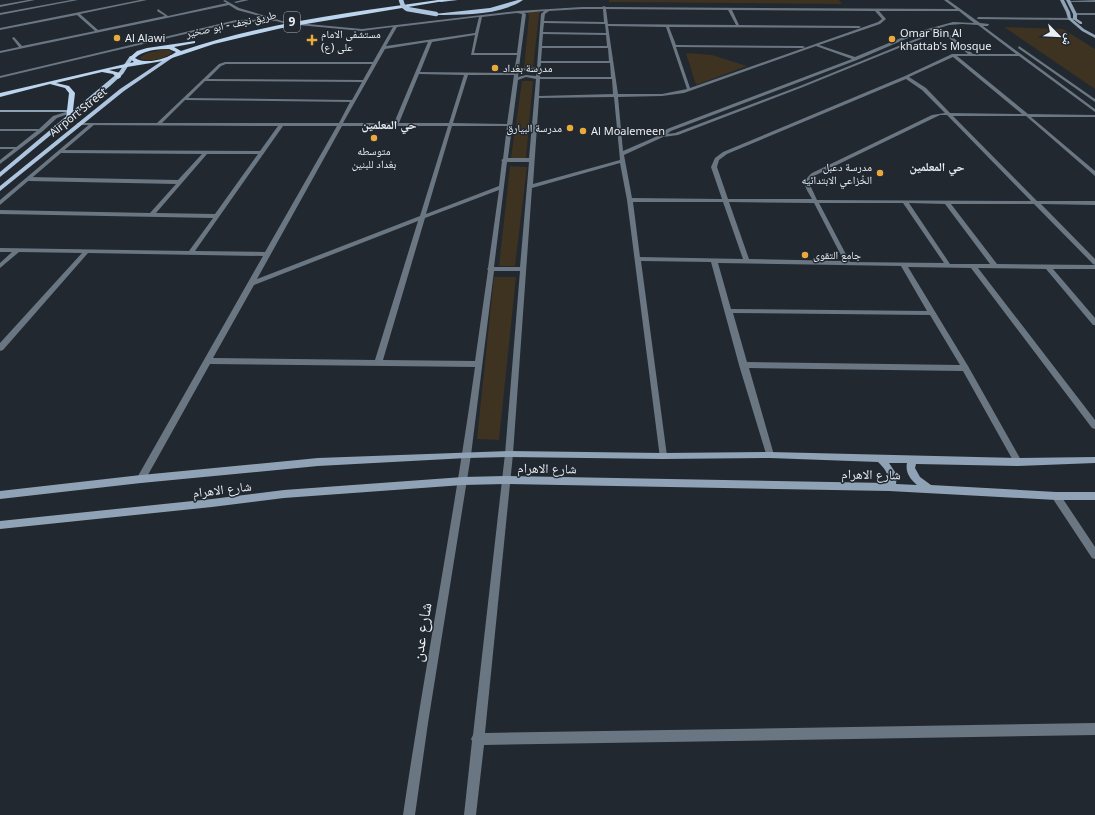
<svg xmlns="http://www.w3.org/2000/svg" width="1095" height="815" viewBox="0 0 1095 815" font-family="'Noto Sans','Noto Naskh Arabic',sans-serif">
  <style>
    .green { fill: #3e3221 }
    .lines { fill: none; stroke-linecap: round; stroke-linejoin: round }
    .minor { fill: #6a7682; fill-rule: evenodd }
    .tertiary { fill: #6a7682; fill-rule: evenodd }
    .secondary { fill: #90a2b5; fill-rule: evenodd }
    .primary { fill: #adc5de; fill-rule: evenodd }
    .trunk { fill: #bcd4ed; fill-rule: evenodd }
    .primary-bridge { stroke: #adc5de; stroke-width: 4.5 }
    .poi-dot { fill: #eca93b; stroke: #212830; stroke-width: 1.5 }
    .labels { text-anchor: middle; stroke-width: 3; stroke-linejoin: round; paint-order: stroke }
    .far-street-label { font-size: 11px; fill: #eaeff4; stroke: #212830 }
    .far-poi-label { font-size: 11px; fill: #eaeff4; stroke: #212830; text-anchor: start }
    .shield { fill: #212830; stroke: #aeb3b9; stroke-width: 1 }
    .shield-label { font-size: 12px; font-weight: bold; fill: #eaeff4 }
    .far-neighbourhood-label { font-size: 12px; font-weight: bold; fill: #eaeff4; stroke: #212830 }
    .street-label { font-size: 13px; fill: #eaeff4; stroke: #212830 }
    .near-street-label { font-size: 16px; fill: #eaeff4; stroke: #212830 }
  </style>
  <rect width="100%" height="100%" fill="#212830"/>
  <!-- green -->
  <path class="green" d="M609,0H839L842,4L609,2Z
    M541,11L539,14L533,68H524L529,16L527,12Z
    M1004,27L1063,29L1095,49V89Z
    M166,49L172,51V53C164,59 148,63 139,58L147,53Z
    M686,53L712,55L747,66L696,85Z
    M522,81H533L526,158H511Z
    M510,166L527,167L515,266H499Z
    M494,277H516L499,440L477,439Z"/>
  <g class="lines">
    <!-- minor -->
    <path class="minor" d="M28,0H35L0,7V5Z
      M71,0H78L0,15V13Z
      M140,0H147L80,14L98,30L165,16L157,11L158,9L168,16L227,3L223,1L225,0L239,8L289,23L287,24L276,21L236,22L0,78V76L236,20L271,19L237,10L229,5L0,53V51L19,47L12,38L14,37L22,46L95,31L77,15L0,30V28Z
      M242,0H249L236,3L234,2Z
      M944,0H948L980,23L989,24L988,26H983L1095,109V112L1019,56H957L1028,114L1095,115V117H1031L1095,171V176L1026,116H953L1037,201H1095V205L1041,204L1095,259V265L1093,264L1034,204H951L997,264L1095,265V269H1053L1095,318V325H1093L1046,269L978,268L1095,420V429L1092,428L971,268L908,267L968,366L1021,460L1022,462L1021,464L1018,466L1015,464L963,371L749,368L774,455L773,457L770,458L767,457L739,365L711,262L641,261L667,456L666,458L663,459L660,458L627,200L620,163L532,188L513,454L485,733L1095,723V735L484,745L476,815H464L472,741L471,739L473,735L505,454L520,271H494L471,455L428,723L415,815H403C425,665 454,517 475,367L210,364L144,482L141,483L138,482L137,479L138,476L263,256L88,253L3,350L0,351V343L82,253L19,252L0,268V263L12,252H0V248L189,251L213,218L0,214V210L150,213L176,184L29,181L26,179L29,177L178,180L202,154L62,153L59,151L60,150L260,151L278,126L79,125H77V123H157L219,64L225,62H373L393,27L362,31L298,25L297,23L362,29L517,11L582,7H602L604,6L606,7L956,9ZM582,9H603L604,22L544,21L545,14L549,11ZM606,9L728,10L736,25L608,24ZM732,10L875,11L882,19L878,22L690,88L676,47L803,48L805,47L803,46L676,45L669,27L859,28L861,27L859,26L739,25ZM544,11L541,14L537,67L527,69L519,67L526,14L524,13ZM879,11H959L974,23L953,22L913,33L855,57L819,45L880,24L886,19ZM517,13L522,14L517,53H474L482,17ZM479,17L475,33L386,46L397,27ZM544,23L605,24L606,33L543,32ZM962,24L978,25L1016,54H973L945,31H943V33L968,54H952L905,76L723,152L715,158L711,167L722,199L632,198L624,155L663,137L678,135L803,87L926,37L924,33L949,25ZM608,26L666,27L687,89L662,94H618ZM543,34L606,35L607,46H542ZM921,34L923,36L800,86L675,133L667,134L671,131L857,60L915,35ZM475,35L471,55H517L515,66L514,67V73L420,72L432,42ZM428,42L394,123H343L385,49ZM816,46L852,59L667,129L660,135L623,151L618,97L662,96L684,93ZM542,48H608L609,61H541ZM953,57L1022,114L950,113L926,88L909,77ZM541,63H610L611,77H540ZM226,64H372L363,80L208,79L221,66ZM519,69L527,71L537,70L536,76L526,75L518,77ZM419,74L464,75L449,123H399ZM468,75H514L507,124L453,123ZM526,77L536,79L529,158H508L518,80ZM540,79H612L613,94L539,96ZM906,79L922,90L945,113L932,115L812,173C800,183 806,188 812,199H728L717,167L719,160L727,154ZM205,81L362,82L352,100L188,98ZM614,97L620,160L533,184L539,98ZM185,100L350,102L339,123H162ZM940,115H947L1031,201L817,200L810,185L811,180L816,175ZM283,126H337L265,252L195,251ZM342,126H448L420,216L257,279ZM452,126H507L503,159L501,160L502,161L499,186L426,214ZM207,154H258L215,214L156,213ZM507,162H529L520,267H494ZM499,190L488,268L487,269L488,270L475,361L383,360L425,218ZM633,202H723L743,259L640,257ZM729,202L814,203L844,261L749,259ZM819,203H903L944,263L850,262ZM909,203L945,204L990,264H950ZM418,221L375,360L213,358L254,285ZM718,263L901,266L927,311L731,309ZM733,313L930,315L960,365L747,362Z
      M1095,0V2H1068L1070,1Z
      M1075,13H1095V15H1074Z
      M978,17L1075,18L1077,19L1075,20L977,19Z
      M1019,46L1095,99V102L1018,48Z
      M0,129H41L43,130L41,131H0Z
      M0,147H18L20,148L18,149H0Z"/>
    <!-- tertiary -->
    <path class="tertiary" d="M69,111H71V113L57,118L43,131L0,164V160L39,129L53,116Z
      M91,123L95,124L0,205V200Z
      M1056,492L1059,493L1095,547V559L1092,558L1053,499L1051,496L1053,493Z"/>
    <!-- secondary -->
    <path class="secondary" d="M1060,0H1064L1070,12L1071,18L1084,29L1095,35V38L1082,31L1068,19L1066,12Z
      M1066,0H1070L1077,14V19L1082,22V24H1080L1073,19V14Z
      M0,110H69L71,111L69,112H0Z
      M509,451L663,453L770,452L1018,458L1095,457V463L1018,466L916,464L915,468L920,477L931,485L1056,492H1095V500H1056L889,491L505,484L463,485L284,498L212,507L0,529V521L212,499L284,490L463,477L505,476L887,483C890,474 884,468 878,462L770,458L663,459L509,457L467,458L318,466L141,483L0,499V491L141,475L318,458ZM889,463H907C905,472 910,479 917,485L896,484L897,475Z"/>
    <!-- primary -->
    <path class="primary" d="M440,0H458L441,2L439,1Z
      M518,0H523C499,16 463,14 436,15L434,14L490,8Z
      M171,55L175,56L124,91L0,191V186L120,89Z
      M130,56L134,57L123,74L110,86L0,177V172L119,72Z"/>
    <!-- trunk -->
    <path class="trunk" d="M438,0H450L282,28L214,44L163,61L109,70L120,73L121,77L118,79L113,74L102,72L56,83L69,86L75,93L72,119L69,121L66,119L69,93L65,88L50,84L0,97V93L134,62L129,58L137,51L147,48L195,41V43L174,47L181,51C264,23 352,12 438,0ZM169,49L176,52C167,59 146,65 135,58C144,50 157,49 169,49Z"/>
    <!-- primary-bridge -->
    <path class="primary-bridge" d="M401,0L403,6L407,9L436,14"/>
  </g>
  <!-- markers -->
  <g class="poi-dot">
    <circle cx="117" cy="38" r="4"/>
    <circle cx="892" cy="39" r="4"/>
    <path d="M310 34h4v4h4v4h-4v4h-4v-4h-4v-4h4z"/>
    <circle cx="495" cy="68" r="4"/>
    <circle cx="570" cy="128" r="4"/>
    <circle cx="583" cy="131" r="4"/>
    <circle cx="374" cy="138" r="4"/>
    <circle cx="880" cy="173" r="4"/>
    <circle cx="805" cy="255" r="4"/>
  </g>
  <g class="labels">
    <!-- far-street labels -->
    <g class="far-street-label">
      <text transform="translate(231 24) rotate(-12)" y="4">طريق نجف - ابو صخير</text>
      <text transform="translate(78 112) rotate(-39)" y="4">Airport Street</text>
    </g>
    <!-- far-poi labels -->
    <g class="far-poi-label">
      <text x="900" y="37">Omar Bin Al<tspan x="900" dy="13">khattab's Mosque</tspan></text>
      <text x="321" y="38">مستشفی الامام<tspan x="321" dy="13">علی (ع)</tspan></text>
      <text x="125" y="42">Al Alawi</text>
      <text x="503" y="72">مدرسة بغداد</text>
      <text x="562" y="132" text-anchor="end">مدرسة البيارق</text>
      <text x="591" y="135">Al Moalemeen</text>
      <text x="374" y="155" text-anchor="middle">متوسطه<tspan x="374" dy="13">بغداد للبنين</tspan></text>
      <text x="872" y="171" text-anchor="end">مدرسة دعبل<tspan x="872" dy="13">الخُزاعي الابتدائيه</tspan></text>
      <text x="813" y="259">جامع التقوى</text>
    </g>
    <!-- shield labels -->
    <rect class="shield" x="284" y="12" width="16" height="20" rx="3"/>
    <g class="shield-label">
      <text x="292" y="26">9</text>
    </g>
    <!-- far-neighbourhood labels -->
    <g class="far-neighbourhood-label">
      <text x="389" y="129">حي المعلمين</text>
      <text x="937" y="171">حي المعلمین</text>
    </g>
    <!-- street labels -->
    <g class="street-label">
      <text transform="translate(547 468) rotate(1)" y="5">شارع الاهرام</text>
      <text transform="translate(871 474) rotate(1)" y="5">شارع الاهرام</text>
      <text transform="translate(222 489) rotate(-7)" y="5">شارع الاهرام</text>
    </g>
    <!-- near-street labels -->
    <g class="near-street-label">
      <text transform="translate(421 632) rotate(-81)" y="6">شارع عدن</text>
    </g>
  </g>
  <!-- north arrow -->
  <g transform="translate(1059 36) rotate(114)" stroke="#212830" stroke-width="3" paint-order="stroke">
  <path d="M0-3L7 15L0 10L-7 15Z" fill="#eaeff4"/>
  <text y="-6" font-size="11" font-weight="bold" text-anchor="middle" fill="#eaeff4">ش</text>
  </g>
</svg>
